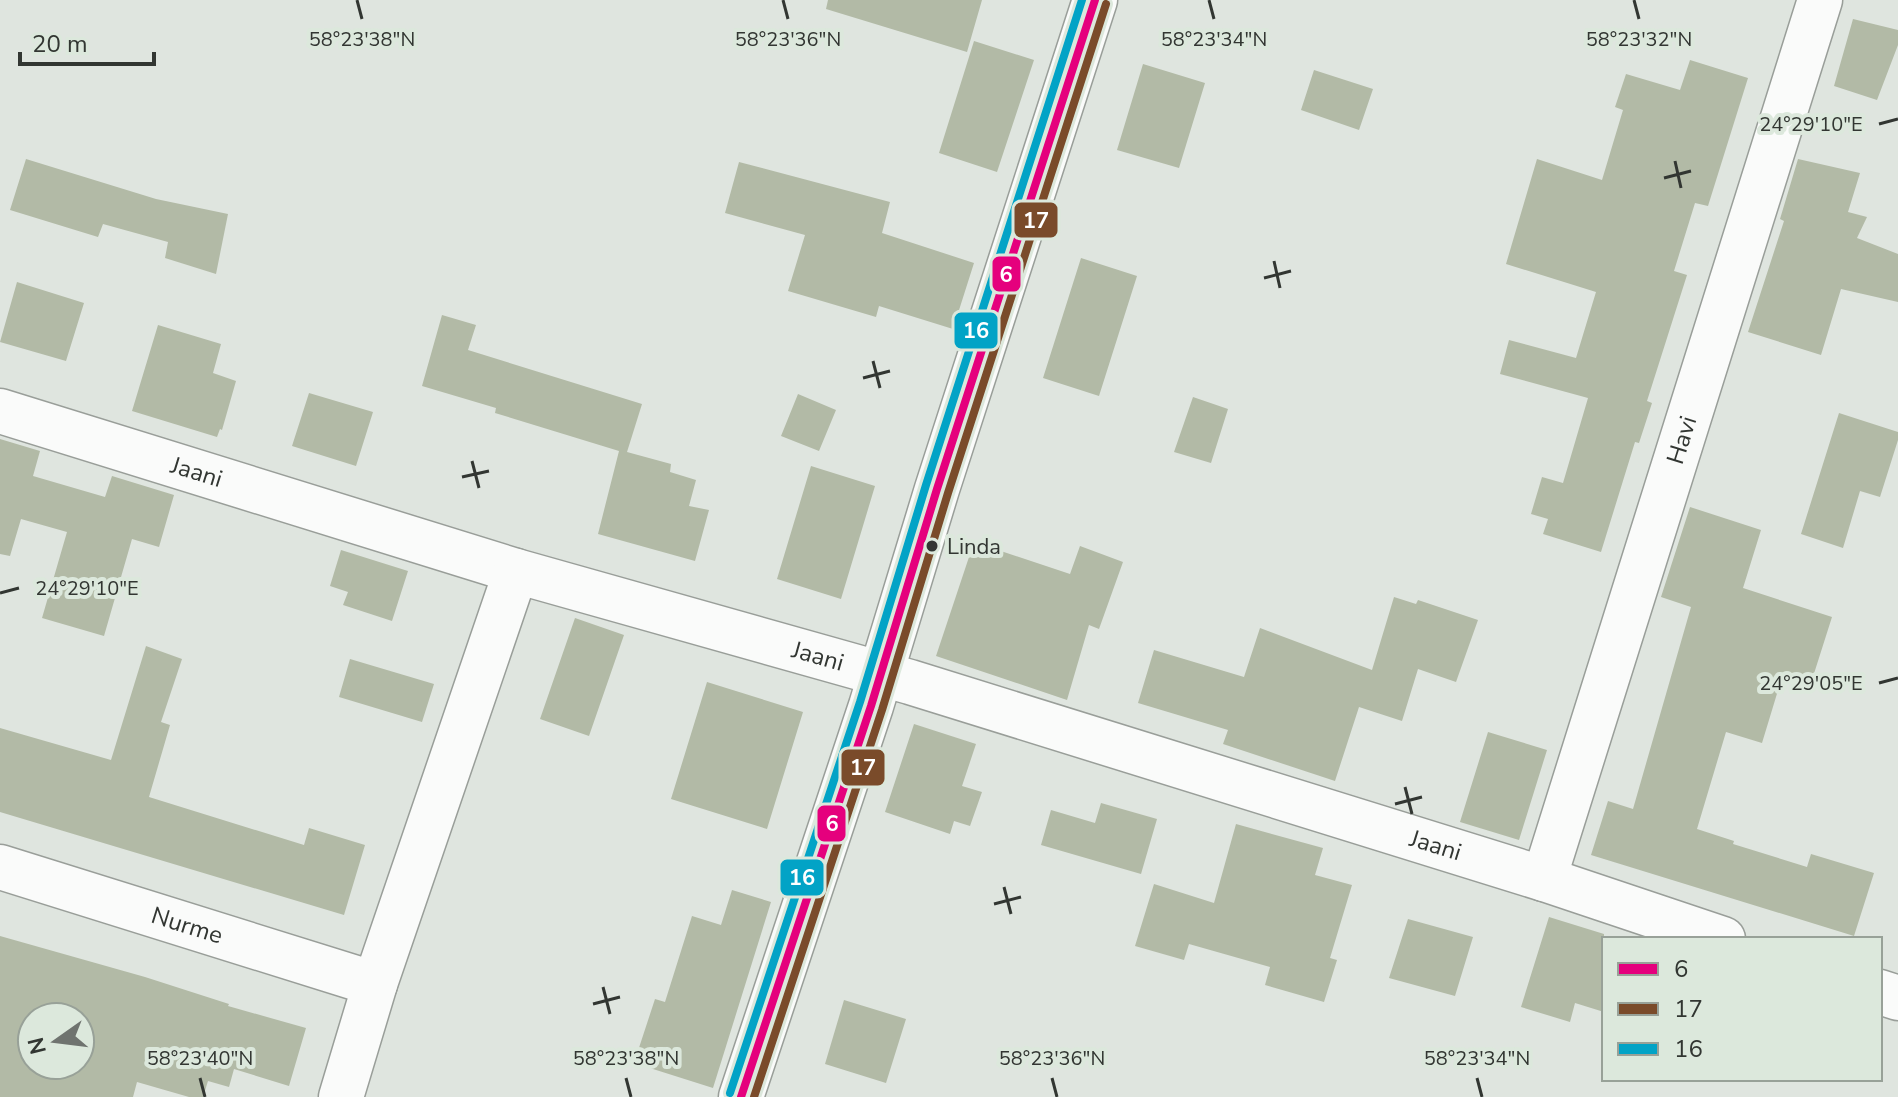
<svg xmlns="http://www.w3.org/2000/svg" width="1898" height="1097" viewBox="0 0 1898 1097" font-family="'Nunito Sans',sans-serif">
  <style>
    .building { fill: #b2baa6; fill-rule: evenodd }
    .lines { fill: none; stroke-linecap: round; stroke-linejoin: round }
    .minor-casing { stroke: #999e99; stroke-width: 47 }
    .minor { stroke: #fafbfa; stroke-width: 44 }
    .bus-1-casing { stroke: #dce8dc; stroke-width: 14 }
    .bus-2-casing { stroke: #dce8dc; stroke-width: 14 }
    .bus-3-casing { stroke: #dce8dc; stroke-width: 14 }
    .bus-1 { stroke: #e5007d; stroke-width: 8 }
    .bus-2 { stroke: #7a4b2a; stroke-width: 8 }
    .bus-3 { stroke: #02a3c6; stroke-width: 8 }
    .ticks { fill: none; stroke: #323632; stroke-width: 3 }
    .bus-dot { fill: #323632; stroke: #dce8dc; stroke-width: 3 }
    .labels { text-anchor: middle; stroke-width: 8; stroke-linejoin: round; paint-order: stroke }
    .bus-label { font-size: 22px; fill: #323632; stroke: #dce8dc; text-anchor: start }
    .street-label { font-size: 24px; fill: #323632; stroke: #dce8dc }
    .ticks-label { font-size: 20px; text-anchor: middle; fill: #323632; stroke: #dce8dc; stroke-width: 8; stroke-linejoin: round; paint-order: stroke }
    .line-badge { stroke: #dce8dc; stroke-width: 3 }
    .badge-label { font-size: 22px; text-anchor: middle; font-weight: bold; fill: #fff }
  </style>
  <rect width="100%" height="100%" fill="#dfe5df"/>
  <!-- building -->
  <path class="building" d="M828,0H982L967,52L826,9Z
    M1853,19L1898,30V45L1877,100L1834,86Z
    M974,41L1034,60L997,172L939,153Z
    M1690,60L1748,78L1708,206L1695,203L1674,271L1687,275L1647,401L1652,403L1639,443L1635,442L1601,552L1543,534L1548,519L1531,514L1542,477L1563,483L1588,398L1500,374L1509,340L1576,358L1596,292L1506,264L1537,159L1602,180L1623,110L1615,107L1626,74L1680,90Z
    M1143,64L1205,83L1179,168L1117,150Z
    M1314,70L1373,89L1359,130L1301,110Z
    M26,159L156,199L228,214L216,274L165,258L168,242L103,224L98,237L10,210Z
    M1798,159L1860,173L1848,212L1867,217L1857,238L1898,254V302L1841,289L1821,355L1748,332L1784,221L1780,219Z
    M739,162L890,202L882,233L974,263L953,329L879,306L876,317L788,291L805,235L725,213Z
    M1081,258L1137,276L1099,396L1043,378Z
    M17,282L84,303L66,361L0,342Z
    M442,315L476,325L468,350L642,404L627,452L671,464L670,472L696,480L689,506L709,510L695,561L598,534L619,451L495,413L496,408L422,386Z
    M158,325L221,344L213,373L236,381L222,430L220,429L217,437L132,411Z
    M309,393L373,412L356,466L292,446Z
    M798,394L836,410L819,451L781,436Z
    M1193,397L1228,409L1211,463L1174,452Z
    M1839,413L1898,432V440L1880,497L1860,491L1843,548L1801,534Z
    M0,439L40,451L33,476L105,497L112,476L174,495L159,547L132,539L104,636L42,618L67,532L21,519L10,556L0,554Z
    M811,466L875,486L841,599L777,579Z
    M1690,507L1761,530L1743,588L1832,617L1811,683L1783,674L1762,743L1726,732L1697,829L1734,841L1733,844L1807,867L1811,854L1874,873L1854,936L1591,855L1608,801L1633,809L1691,607L1661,597Z
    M974,542L1070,574L1080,546L1123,562L1099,629L1089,625L1067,700L936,656Z
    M341,550L408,571L392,621L343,605L348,592L330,586Z
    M1394,597L1416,604L1418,600L1478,620L1456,682L1418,669L1402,721L1359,707L1335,781L1223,744L1228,730L1138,703L1154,650L1244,677L1260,628L1372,670Z
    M575,618L624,635L589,736L540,719Z
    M146,646L182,659L161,722L170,725L149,797L304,845L309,828L365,845L344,915L0,812V728L111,760Z
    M350,659L434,684L422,722L339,697Z
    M707,682L803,712L767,829L671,799Z
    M914,724L976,744L962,786L982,792L970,826L954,821L950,834L885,812Z
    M1488,732L1547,750L1519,840L1460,822Z
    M1101,803L1157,819L1141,874L1041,845L1051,810L1095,823Z
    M1236,824L1323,848L1315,875L1352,885L1330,958L1337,960L1324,1002L1265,985L1270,967L1189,944L1184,960L1135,946L1154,884L1214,903Z
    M732,890L771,902L713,1088L634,1063L655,999L665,1002L692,916L721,925Z
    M1549,917L1604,934V1012L1575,1003L1570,1022L1521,1007Z
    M1408,919L1473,937L1455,996L1389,978Z
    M0,936L145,977L229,1004L228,1006L306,1028L289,1086L234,1069L229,1087L208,1081L203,1097H189L137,1082L133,1097H0ZM32,1017H80V1065H32Z
    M844,1000L906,1019L886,1083L825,1064Z"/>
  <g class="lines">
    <!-- minor casing -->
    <g class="minor-casing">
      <g id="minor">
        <path id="s1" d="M0,411L516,571L910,682L1544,879L1723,939"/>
        <path id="s2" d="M0,867L375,984"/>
        <path id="s3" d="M1544,879L1820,0"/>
        <path d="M1880,992L1898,998"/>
        <path d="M341,1097L375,984L516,571"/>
        <path d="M741,1097L871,706L937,489L1095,0"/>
      </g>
    </g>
    <!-- minor -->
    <use href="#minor" class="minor"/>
    <!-- bus-1 casing -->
    <g class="bus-1-casing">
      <path id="bus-1" d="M741,1097L871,706L937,489L1095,0"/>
    </g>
    <!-- bus-2 casing -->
    <g class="bus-2-casing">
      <path id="bus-2" d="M754,1097L882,710L948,493L1106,4"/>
    </g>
    <!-- bus-3 casing -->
    <g class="bus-3-casing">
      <path id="bus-3" d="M730,1093L860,702L926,485L1082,0"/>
    </g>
    <!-- bus-1 -->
    <use href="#bus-1" class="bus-1"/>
    <!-- bus-2 -->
    <use href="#bus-2" class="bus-2"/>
    <!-- bus-3 -->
    <use href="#bus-3" class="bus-3"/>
  </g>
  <!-- ticks -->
  <path class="ticks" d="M357,0L362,19M783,0L788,19M1209,0L1214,19M1634,0L1639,19M1879,124L1898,119M1675,161L1681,188M1664,178L1691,171M1274,261L1280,288M1264,278L1291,271M873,361L880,388M863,378L890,371M472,461L479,488M462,477L489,471M0,593L19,588M1879,683L1898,678M1405,787L1412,814M1395,804L1422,797M1004,887L1011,914M994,904L1021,897M603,987L610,1014M593,1004L620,997M200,1078L205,1097M626,1078L631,1097M1052,1078L1057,1097M1477,1078L1482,1097"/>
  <!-- markers -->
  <circle class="bus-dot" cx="932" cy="546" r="7"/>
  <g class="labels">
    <!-- bus labels -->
    <g class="bus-label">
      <text x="947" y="554">Linda</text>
    </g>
    <!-- street labels -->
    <g class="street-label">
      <text dy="8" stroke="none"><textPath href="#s3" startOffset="460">Havi</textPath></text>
      <text dy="8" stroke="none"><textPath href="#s1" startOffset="206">Jaani</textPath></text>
      <text dy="8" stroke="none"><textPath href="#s1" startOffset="854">Jaani</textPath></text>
      <text dy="8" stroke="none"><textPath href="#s1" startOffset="1500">Jaani</textPath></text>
      <text dy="8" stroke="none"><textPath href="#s2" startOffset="196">Nurme</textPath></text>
    </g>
  </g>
  <g class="ticks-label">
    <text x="362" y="46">58°23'38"N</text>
    <text x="788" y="46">58°23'36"N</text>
    <text x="1214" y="46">58°23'34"N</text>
    <text x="1639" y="46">58°23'32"N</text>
    <text x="1811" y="131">24°29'10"E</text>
    <text x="87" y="595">24°29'10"E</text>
    <text x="1811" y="690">24°29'05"E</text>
    <text x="200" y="1065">58°23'40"N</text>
    <text x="626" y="1065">58°23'38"N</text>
    <text x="1052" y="1065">58°23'36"N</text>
    <text x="1477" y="1065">58°23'34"N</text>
  </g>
  <g class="line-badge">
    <rect x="1013" y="201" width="46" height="38" rx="8" fill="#7a4b2a"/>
    <rect x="991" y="255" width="31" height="38" rx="8" fill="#e5007d"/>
    <rect x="953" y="311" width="46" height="39" rx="8" fill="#02a3c6"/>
    <rect x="840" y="748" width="46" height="39" rx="8" fill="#7a4b2a"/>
    <rect x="816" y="804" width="31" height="39" rx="8" fill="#e5007d"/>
    <rect x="779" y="858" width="46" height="39" rx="8" fill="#02a3c6"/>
  </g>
  <g class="badge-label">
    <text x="1036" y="228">17</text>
    <text x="1006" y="282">6</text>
    <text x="976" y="338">16</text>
    <text x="863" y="775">17</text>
    <text x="832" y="831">6</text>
    <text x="802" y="885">16</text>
  </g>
  <!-- legend -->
  <rect x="1602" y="937" width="280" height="144" fill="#dce8dc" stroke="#98a198" stroke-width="2"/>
  <rect x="1618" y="963" width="40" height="12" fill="#e5007d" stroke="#98a198" stroke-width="2"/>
  <text x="1674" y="977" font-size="24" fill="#323632">6</text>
  <rect x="1618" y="1003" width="40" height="12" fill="#7a4b2a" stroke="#98a198" stroke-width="2"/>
  <text x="1674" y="1017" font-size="24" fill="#323632">17</text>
  <rect x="1618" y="1043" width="40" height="12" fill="#02a3c6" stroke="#98a198" stroke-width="2"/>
  <text x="1674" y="1057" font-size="24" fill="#323632">16</text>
  <!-- north arrow -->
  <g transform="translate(56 1041) rotate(256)"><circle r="38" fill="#dce8dc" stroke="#98a198" stroke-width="2"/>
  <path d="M0-6L14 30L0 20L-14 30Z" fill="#6f736f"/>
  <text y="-12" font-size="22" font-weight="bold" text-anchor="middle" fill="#323632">N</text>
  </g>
  <!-- scale -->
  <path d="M20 52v12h134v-12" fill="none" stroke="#323632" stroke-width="4"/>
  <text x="32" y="52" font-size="24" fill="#323632" stroke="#dce8dc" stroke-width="6" paint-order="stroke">20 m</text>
</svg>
